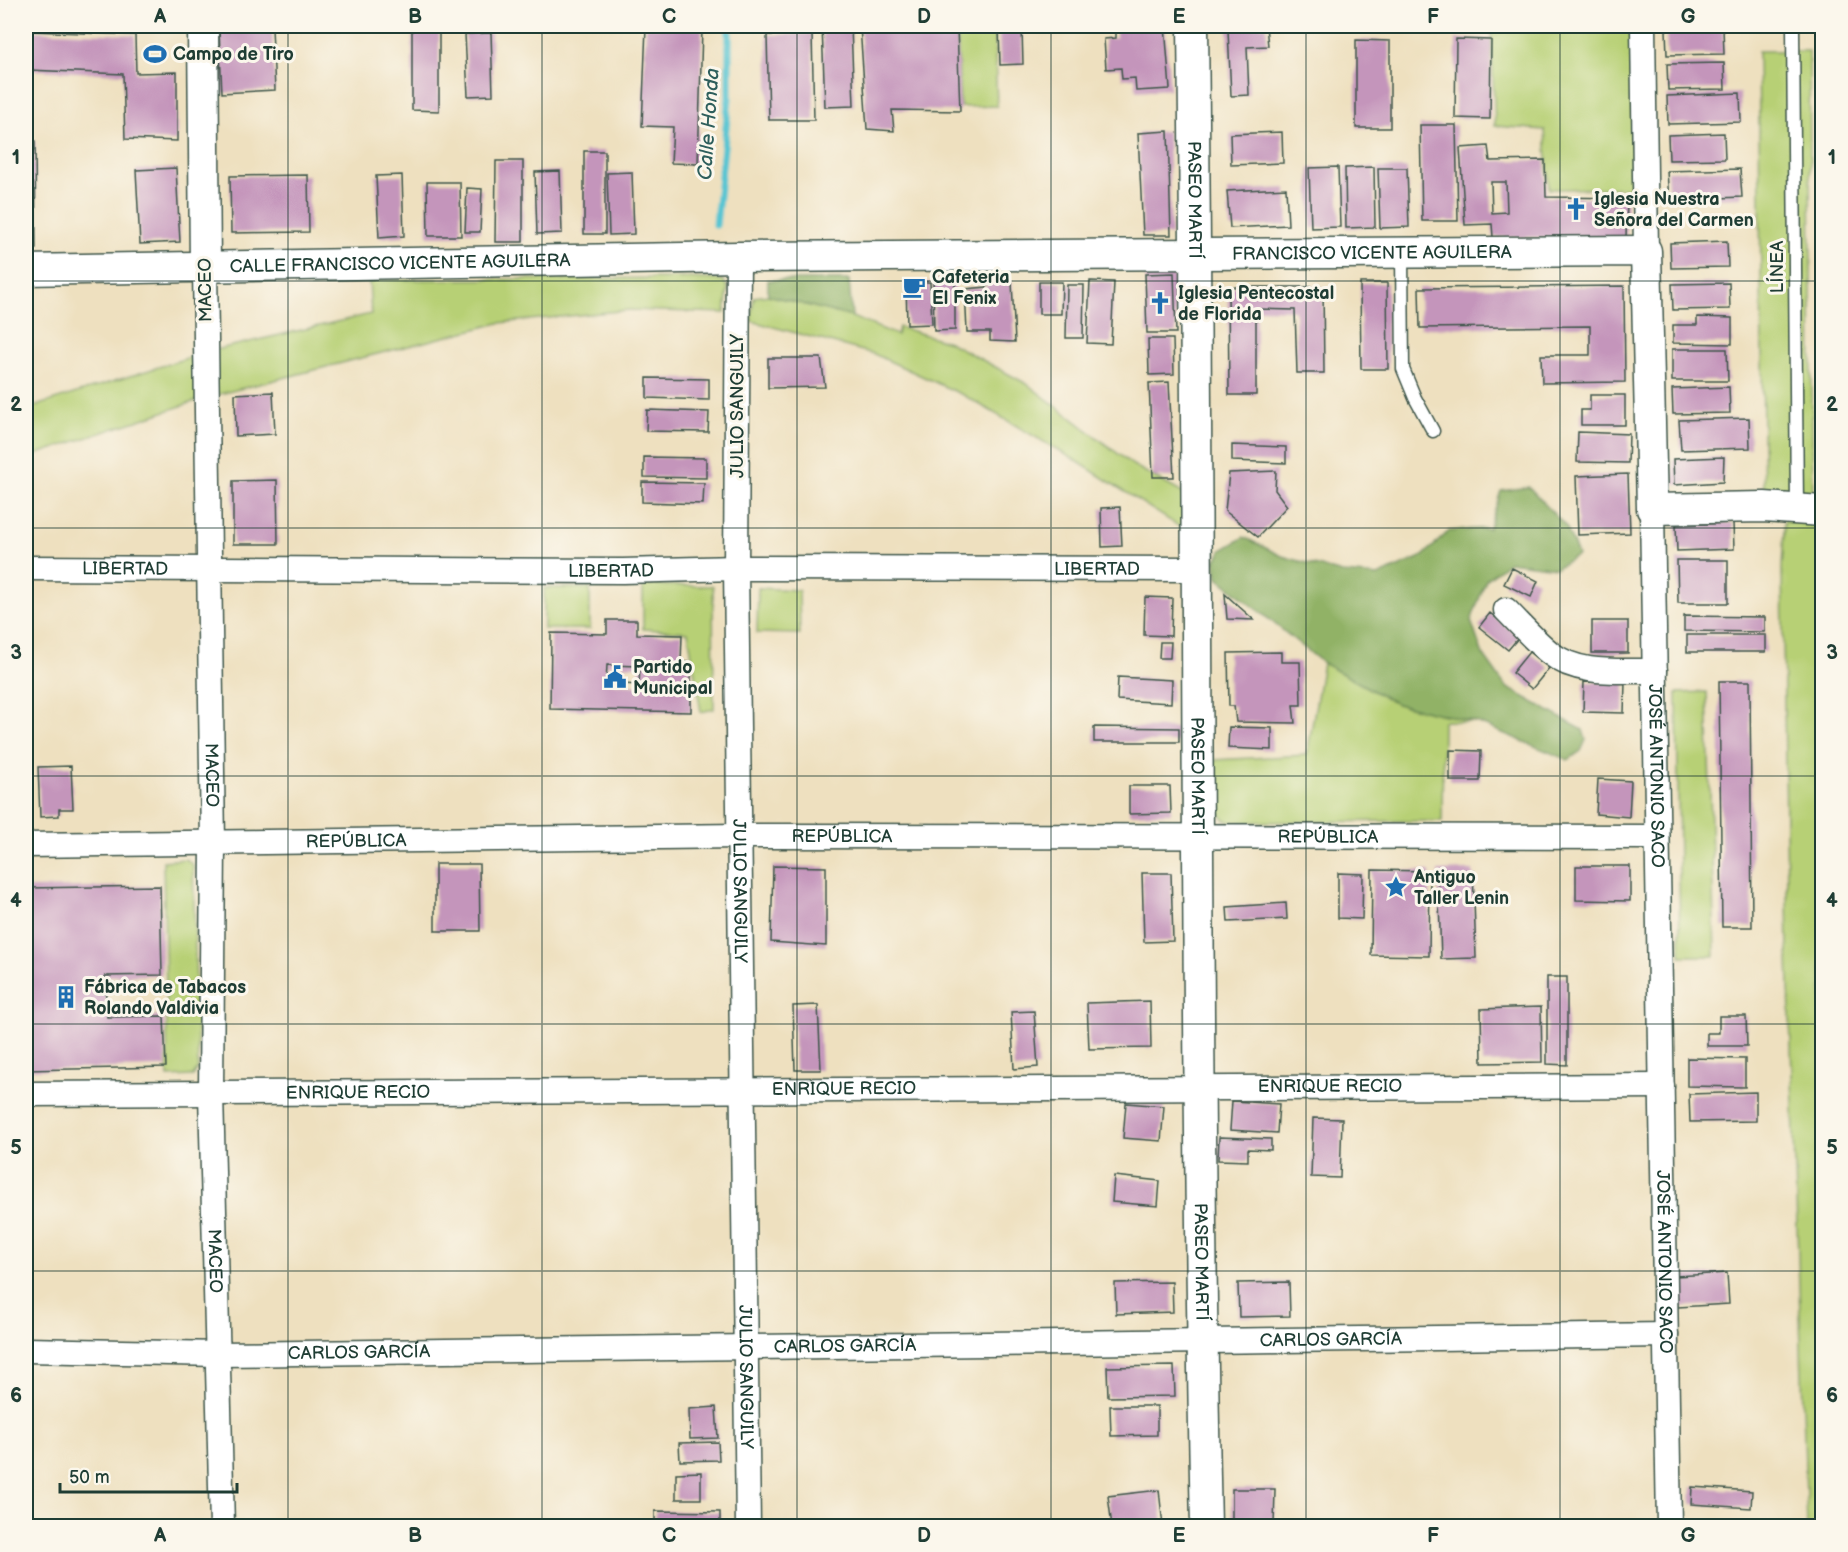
<svg xmlns="http://www.w3.org/2000/svg" width="1848" height="1552" viewBox="0 0 1848 1552" font-family="'Balsamiq Sans',sans-serif">
  <style>
    .green { fill: #b7d075; stroke: #6b8654; stroke-width: 1.5 }
    .forest { fill: #91b266; stroke: #58784d; stroke-width: 1.5 }
    .lines { fill: none; stroke-linecap: round; stroke-linejoin: round }
    .stream { stroke: #59c5d2; stroke-width: 7 }
    .building { fill: #c495bb; fill-rule: evenodd }
    .service-casing { stroke: #3e5549; stroke-width: 15 }
    .minor-casing { stroke: #3e5549; stroke-width: 27 }
    .tertiary-casing { stroke: #3e5549; stroke-width: 33 }
    .service { stroke: #fff; stroke-width: 12 }
    .minor { stroke: #fff; stroke-width: 24 }
    .tertiary { stroke: #fff; stroke-width: 30 }
    .grid { fill: none; stroke: #1f3d34; stroke-width: 1.5; stroke-opacity: 0.55 }
    .labels { text-anchor: middle; stroke-width: 6; stroke-linejoin: round; paint-order: stroke }
    .poi-label { font-size: 18px; font-weight: bold; fill: #1f3d34; stroke: #fbf7ec; text-anchor: start }
    .street-label { font-size: 18px; fill: #1f3d34; stroke: #fbf7ec }
    .water-label { font-size: 20px; font-style: italic; fill: #2e5f5c; stroke: #fbf7ec }
    .neatline { fill: none; stroke: #1f3d34; stroke-width: 2 }
    .grid-label { font-size: 20px; text-anchor: middle; font-weight: bold; fill: #1f3d34 }
  </style>
  <rect width="100%" height="100%" fill="#fbf7ec"/>
  <filter id="ink" filterUnits="userSpaceOnUse"><feTurbulence type="fractalNoise" baseFrequency=".0167" numOctaves="2"/><feDisplacementMap in="SourceGraphic" scale="12" xChannelSelector="R" yChannelSelector="G"/><feConvolveMatrix kernelMatrix="1 2 1 2 8 2 1 2 1" color-interpolation-filters="sRGB"/></filter>
  <filter id="wash" filterUnits="userSpaceOnUse"><feTurbulence type="fractalNoise" baseFrequency=".008" numOctaves="4" result="noise"/><feDisplacementMap in="SourceGraphic" scale="24" xChannelSelector="R" yChannelSelector="G"/><feGaussianBlur stdDeviation="1.35" result="paint"/><feColorMatrix in="noise" values="0 0 0 0 0 0 0 0 0 0 0 0 0 0 0 0 0 1.4 0 .05"/><feComposite in="paint" operator="in"/></filter>
  <g filter="url(#wash)">
    <rect width="100%" height="100%" fill="#eee0bf"/>
    <!-- green -->
    <path class="green" d="M957,26H994L997,106L960,107Z
      M1491,26H1643L1645,188L1549,189L1545,130L1495,126Z
      M1758,51H1809L1813,507L1822,511V1526H1807L1788,956L1782,569L1785,509L1764,507Z
      M688,278L723,280L728,288L725,313L629,310L499,323L208,397L26,458V409L206,352L371,314L369,280Z
      M768,295L852,317L897,335L899,327L949,342L1027,384L1133,465L1186,495V531L1075,460L965,396L874,354L751,321L754,297Z
      M643,585L713,586L714,709L701,712L688,632L643,629Z
      M544,588H590V629H544Z
      M758,588L799,590L800,634L757,633Z
      M1323,663L1397,704L1476,722L1443,721L1442,821L1230,822C1206,813 1214,781 1214,760L1307,755Z
      M1707,692L1715,956H1680L1677,693Z
      M186,859L193,865L198,1068L193,1076L168,1077L163,861Z"/>
    <!-- forest -->
    <path class="forest" d="M768,280H849L852,317L768,295Z
      M1529,487L1566,527L1578,555L1556,568L1509,562L1486,580L1471,621L1482,653L1506,687L1583,730L1586,740L1581,751L1568,760L1476,722L1397,704L1323,663L1218,578L1215,561L1222,550L1244,537L1282,556L1342,573L1378,576L1423,556L1449,531L1489,528L1501,491Z"/>
    <g class="lines">
      <!-- stream -->
      <path class="stream" d="M716,225L729,98V26"/>
    </g>
    <g id="blocks">
      <!-- building -->
      <path class="building" d="M822,26H851L854,106L825,107Z
        M860,26H957L960,111L892,110L894,131L867,129Z
        M1116,26H1165L1170,89L1136,91L1135,78L1122,79L1121,68L1106,69L1104,39L1116,38Z
        M1230,26H1266L1268,46L1247,47L1249,95L1231,96L1228,30Z
        M646,27L702,29L698,164L671,163L673,127L642,126Z
        M272,28L275,90L222,93L219,30Z
        M1723,28L1724,54L1667,55L1666,30Z
        M412,29H439V111L412,110Z
        M999,29H1022L1023,64L1000,65Z
        M29,31L135,35L136,73L177,72V141L125,139L123,74L28,70Z
        M491,33L493,95L468,96L465,34Z
        M812,34L814,120H769L767,35Z
        M1456,39L1491,40L1490,119L1455,118Z
        M1356,40L1390,41V128H1356Z
        M1724,63L1725,89L1668,90L1667,64Z
        M1740,93L1741,122L1668,124L1667,96Z
        M1420,125H1456L1458,221H1422Z
        M1168,131L1171,235H1143L1138,133Z
        M1282,132L1283,163L1231,165L1230,134Z
        M1724,133L1725,159L1669,160L1668,135Z
        M35,141L36,249H26V142Z
        M1488,146L1490,161L1545,160L1546,197L1627,198L1626,238L1493,237L1492,224L1465,225L1460,148ZM1491,182H1506L1507,212L1492,213Z
        M584,151H605V234H584Z
        M496,161H523V242H495Z
        M1338,167L1340,227L1311,228L1309,168Z
        M1374,167L1375,227L1346,228L1345,168Z
        M176,168L180,242L140,244L136,170Z
        M1378,168H1407L1409,227L1380,228Z
        M1740,169L1742,197L1669,200L1667,171Z
        M560,171L562,233L537,234L535,172Z
        M632,172L634,234L609,235L607,173Z
        M308,175L309,232L231,233L230,176Z
        M402,175L404,236L379,238L376,176Z
        M427,182H460L461,236H428Z
        M467,188L482,189L480,232H465Z
        M1286,188L1288,225L1230,228L1227,191Z
        M1727,241L1728,267L1671,268L1670,243Z
        M1174,273L1176,333H1147L1145,274Z
        M955,279V330L934,331L933,280Z
        M1090,281L1114,282L1111,344L1087,343Z
        M906,282H930L932,324L907,325Z
        M986,282H1012L1015,342L990,341V332H967L965,289L987,287Z
        M1039,282H1062L1061,314H1039Z
        M1360,283H1387L1388,369H1361Z
        M1729,283L1730,309L1673,310L1672,284Z
        M1067,285H1084L1083,338H1066Z
        M1624,286L1625,382L1542,383L1541,355H1590V326L1420,328L1419,288Z
        M1228,287H1323L1324,373H1297L1295,310L1256,309V395H1229Z
        M1697,317L1732,318V344L1673,343V325H1697Z
        M1148,339H1173L1174,374L1149,375Z
        M1672,349H1727L1728,381H1672Z
        M768,358H821L825,387L768,388Z
        M647,378L709,379V400L647,398Z
        M1169,382L1174,477H1153L1149,383Z
        M1729,387L1730,413L1673,414L1672,389Z
        M273,392L275,434L236,436L235,394Z
        M1590,395H1625V425H1581V410H1590Z
        M647,410L709,412L708,432L646,431Z
        M1749,418L1750,448L1681,450L1679,420Z
        M1578,432L1629,434L1628,463L1577,462Z
        M1232,445L1286,447V463L1232,461Z
        M644,457L706,458V478L644,477Z
        M1724,457L1723,482L1674,485L1673,459Z
        M1276,471L1275,490L1287,506L1258,537L1225,511L1229,473Z
        M1628,474L1630,533L1578,535L1576,476Z
        M277,480L278,544H233V481Z
        M642,482L704,483L703,504L642,502Z
        M1120,507L1122,546L1102,547L1101,508Z
        M1733,523L1734,549L1677,551L1676,525Z
        M1677,560H1728V603H1678Z
        M1512,568L1538,581L1531,597L1504,584Z
        M1225,594L1254,620L1227,619Z
        M1145,597L1172,598L1171,636L1144,635Z
        M1490,613L1519,637L1508,650L1479,627Z
        M1684,616L1765,617V632L1684,631Z
        M607,620H637V634L682,635L681,662H691V712L550,709L551,633L607,634ZM607,665L640,666L639,685L606,683Z
        M1592,621H1628V653H1592Z
        M1687,635H1766V652H1687Z
        M1160,642H1171L1170,658H1159Z
        M1281,652V662H1300L1301,705H1293L1295,723L1236,722L1234,706H1229L1228,653Z
        M1529,652L1549,668L1532,689L1512,673Z
        M1118,677L1172,680L1171,703L1117,700Z
        M1719,681H1750L1752,927H1722Z
        M1584,682L1625,683L1624,713L1583,712Z
        M1094,727L1179,728V742H1094Z
        M1229,727L1272,728V750L1228,748Z
        M1450,750L1481,751L1480,781H1450Z
        M71,766L73,809H59V816L40,817L38,767Z
        M1598,779L1631,781L1629,817L1596,814Z
        M1129,786H1170L1171,813L1129,814Z
        M435,864H479L480,931H435Z
        M773,866L826,867V946L771,942Z
        M1576,866H1630V901L1576,900Z
        M1372,870L1430,871L1429,956L1371,955Z
        M1473,870L1476,958L1441,959L1438,871Z
        M1142,873H1171L1173,941L1144,942Z
        M1338,873L1363,874L1362,919L1338,918Z
        M160,886L162,975L105,976L107,1017L164,1016L166,1067L26,1070V888Z
        M1286,903L1287,919L1228,922L1227,907Z
        M1547,977H1567V1065L1547,1064Z
        M1150,1001L1151,1048L1089,1049L1087,1003Z
        M818,1005L821,1070H795L793,1006Z
        M1541,1007L1542,1062L1482,1063L1481,1009Z
        M1034,1011L1038,1067L1014,1069L1011,1012Z
        M1719,1016H1746L1747,1046H1707V1033H1719Z
        M1687,1058L1745,1059V1087L1687,1086Z
        M1756,1092V1121L1690,1122L1689,1094Z
        M1232,1101L1279,1104L1277,1133L1230,1130Z
        M1126,1103L1164,1106L1161,1141L1123,1138Z
        M1313,1118L1342,1119L1340,1178L1311,1177Z
        M1219,1137L1271,1139V1150L1248,1149V1161L1218,1160Z
        M1114,1176L1160,1181L1158,1206L1112,1202Z
        M1727,1273L1729,1304L1678,1307L1676,1276Z
        M1172,1282L1173,1312L1116,1314L1115,1283Z
        M1289,1282L1290,1316L1239,1317L1238,1283Z
        M1174,1366L1175,1396L1108,1397L1107,1367Z
        M1110,1406H1157V1435L1111,1436Z
        M716,1407L718,1438L690,1439L689,1409Z
        M718,1442L719,1460L680,1461L679,1443Z
        M701,1472V1499H676V1473Z
        M1692,1487L1752,1491L1751,1508L1691,1504Z
        M1232,1489H1275L1274,1526H1232Z
        M1159,1490L1163,1526H1112L1108,1496Z
        M655,1511L720,1512V1525L655,1524Z"/>
    </g>
  </g>
  <g filter="url(#ink)">
    <use href="#blocks" fill-opacity="0" stroke="#3e5549" stroke-width="1.5"/>
    <g class="lines">
      <!-- service casing -->
      <g class="service-casing">
        <path id="service" d="M1793,26L1797,509
          M1402,254L1403,369L1415,398L1433,431"/>
      </g>
      <!-- minor casing -->
      <g class="minor-casing">
        <g id="minor">
          <path d="M1643,26L1646,251"/>
          <path id="s1" d="M738,257L736,568L748,1526"/>
          <path id="s2" d="M205,267L213,844L211,1093L222,1526"/>
          <path id="s3" d="M1652,509L1669,1526"/>
          <path id="s4" d="M26,568L623,571L736,568L1197,569"/>
          <path d="M1506,610C1520,624 1534,640 1550,653C1578,676 1621,670 1655,671"/>
          <path id="s5" d="M26,845L740,836L1657,837"/>
          <path id="s6" d="M26,1094C571,1092 1116,1084 1662,1086"/>
          <path id="s7" d="M26,1350L219,1354L1666,1335"/>
        </g>
      </g>
      <!-- tertiary casing -->
      <g class="tertiary-casing">
        <g id="tertiary">
          <path d="M203,26L205,267"/>
          <path id="s8" d="M1193,26C1199,526 1195,1026 1206,1526"/>
          <path id="s9" d="M26,270L738,257L1646,251L1652,509L1764,507L1822,511"/>
        </g>
      </g>
      <!-- service -->
      <use href="#service" class="service"/>
      <!-- minor -->
      <use href="#minor" class="minor"/>
      <!-- tertiary -->
      <use href="#tertiary" class="tertiary"/>
    </g>
  </g>
  <!-- grid -->
  <path class="grid" d="M288,26V1526M542,26V1526M797,26V1526M1051,26V1526M1306,26V1526M1560,26V1526M26,281H1822M26,528H1822M26,776H1822M26,1024H1822M26,1271H1822"/>
  <!-- icons -->
  <defs>
    <g id="stadium-bare" transform="scale(1.8)"><path d="M0-5a6.5 5 0 1 0 0 10a6.5 5 0 1 0 0-10ZM-3.5-1.8h7v3.6h-7Z" fill="#1f6fb2" stroke="#fbf7ec" stroke-width="2.5" paint-order="stroke"/></g>
    <g id="church-bare" transform="scale(1.8)"><path d="M-1.2-6h2.4v3.5h3.3v2.4h-3.3V6h-2.4V-.1h-3.3v-2.4h3.3Z" fill="#1f6fb2" stroke="#fbf7ec" stroke-width="2.5" paint-order="stroke"/></g>
    <g id="cafe-bare" transform="scale(1.8)"><path d="M-5.5-4.5H6V0H3Q3 3.5 0 3.5H-2.5Q-5.5 3.5-5.5 0ZM3-3.2v2h1.7v-2ZM-6 4.5H4V6H-6Z" fill="#1f6fb2" stroke="#fbf7ec" stroke-width="2.5" paint-order="stroke"/></g>
    <g id="civic-bare" transform="scale(1.8)"><path d="M-.6-6.5H3V-4.5H.6V-3L4-1V1h2V6H-6V1h2V-1L-.6-3ZM-1.2 2.5V6h2.4V2.5Z" fill="#1f6fb2" stroke="#fbf7ec" stroke-width="2.5" paint-order="stroke"/></g>
    <g id="sight-bare" transform="scale(1.8)"><path d="M0-6L1.8-2.2L6-1.7L2.9 1.2L3.7 5.4L0 3.3L-3.7 5.4L-2.9 1.2L-6-1.7L-1.8-2.2Z" fill="#1f6fb2" stroke="#fbf7ec" stroke-width="2.5" paint-order="stroke"/></g>
    <g id="building-bare" transform="scale(1.8)"><path d="M-4-6H4V6H1V3H-1V6H-4ZM-2.5-4.3h1.7v1.8h-1.7ZM.8-4.3h1.7v1.8H.8ZM-2.5-1h1.7V.8h-1.7ZM.8-1h1.7V.8H.8Z" fill="#1f6fb2" stroke="#fbf7ec" stroke-width="2.5" paint-order="stroke"/></g>
  </defs>
  <g fill-rule="evenodd">
    <use href="#stadium-bare" x="155" y="54"/>
    <use href="#church-bare" x="1576" y="209"/>
    <use href="#cafe-bare" x="914" y="287"/>
    <use href="#church-bare" x="1160" y="303"/>
    <use href="#civic-bare" x="615" y="677"/>
    <use href="#sight-bare" x="1396" y="887"/>
    <use href="#building-bare" x="66" y="997"/>
  </g>
  <g class="labels">
    <!-- poi labels -->
    <g class="poi-label">
      <text x="173" y="60">Campo de Tiro</text>
      <text x="1594" y="205">Iglesia Nuestra<tspan x="1594" dy="21">Señora del Carmen</tspan></text>
      <text x="932" y="283">Cafeteria<tspan x="932" dy="21">El Fenix</tspan></text>
      <text x="1178" y="299">Iglesia Pentecostal<tspan x="1178" dy="21">de Florida</tspan></text>
      <text x="633" y="673">Partido<tspan x="633" dy="21">Municipal</tspan></text>
      <text x="1414" y="883">Antiguo<tspan x="1414" dy="21">Taller Lenin</tspan></text>
      <text x="84" y="993">Fábrica de Tabacos<tspan x="84" dy="21">Rolando Valdivia</tspan></text>
    </g>
    <!-- street labels -->
    <g class="street-label">
      <text dy="6" stroke="none"><textPath href="#s8" startOffset="174">PASEO MARTÍ</textPath></text>
      <text dy="6" stroke="none"><textPath href="#s9" startOffset="1346">FRANCISCO VICENTE AGUILERA</textPath></text>
      <text dy="6" stroke="none"><textPath href="#s9" startOffset="374">CALLE FRANCISCO VICENTE AGUILERA</textPath></text>
      <text transform="translate(1777 267) rotate(-90)" y="6">LÍNEA</text>
      <text transform="translate(205 290) rotate(-91)" y="6">MACEO</text>
      <text transform="translate(737 406) rotate(-90)" y="6">JULIO SANGUILY</text>
      <text dy="6" stroke="none"><textPath href="#s4" startOffset="99">LIBERTAD</textPath></text>
      <text dy="6" stroke="none"><textPath href="#s4" startOffset="1071">LIBERTAD</textPath></text>
      <text dy="6" stroke="none"><textPath href="#s4" startOffset="585">LIBERTAD</textPath></text>
      <text dy="6" stroke="none"><textPath href="#s2" startOffset="508">MACEO</textPath></text>
      <text dy="6" stroke="none"><textPath href="#s8" startOffset="750">PASEO MARTÍ</textPath></text>
      <text dy="6" stroke="none"><textPath href="#s3" startOffset="267">JOSÉ ANTONIO SACO</textPath></text>
      <text dy="6" stroke="none"><textPath href="#s5" startOffset="816">REPÚBLICA</textPath></text>
      <text dy="6" stroke="none"><textPath href="#s5" startOffset="1302">REPÚBLICA</textPath></text>
      <text dy="6" stroke="none"><textPath href="#s5" startOffset="330">REPÚBLICA</textPath></text>
      <text dy="6" stroke="none"><textPath href="#s1" startOffset="634">JULIO SANGUILY</textPath></text>
      <text dy="6" stroke="none"><textPath href="#s6" startOffset="1304">ENRIQUE RECIO</textPath></text>
      <text dy="6" stroke="none"><textPath href="#s6" startOffset="818">ENRIQUE RECIO</textPath></text>
      <text dy="6" stroke="none"><textPath href="#s6" startOffset="332">ENRIQUE RECIO</textPath></text>
      <text dy="6" stroke="none"><textPath href="#s2" startOffset="994">MACEO</textPath></text>
      <text dy="6" stroke="none"><textPath href="#s8" startOffset="1236">PASEO MARTÍ</textPath></text>
      <text dy="6" stroke="none"><textPath href="#s3" startOffset="753">JOSÉ ANTONIO SACO</textPath></text>
      <text dy="6" stroke="none"><textPath href="#s7" startOffset="1305">CARLOS GARCÍA</textPath></text>
      <text dy="6" stroke="none"><textPath href="#s7" startOffset="819">CARLOS GARCÍA</textPath></text>
      <text dy="6" stroke="none"><textPath href="#s7" startOffset="333">CARLOS GARCÍA</textPath></text>
      <text dy="6" stroke="none"><textPath href="#s1" startOffset="1120">JULIO SANGUILY</textPath></text>
    </g>
    <!-- water labels -->
    <g class="water-label">
      <text transform="translate(708 124) rotate(-86)" y="7">Calle Honda</text>
    </g>
  </g>
  <!-- margin -->
  <rect width="1848" height="1552" fill="none" stroke="#fbf7ec" stroke-width="66"/>
  <!-- scale -->
  <path d="M60 1483v9h177v-9" fill="none" stroke="#1f3d34" stroke-width="3"/>
  <text x="69" y="1483" font-size="18" fill="#1f3d34" stroke="#fbf7ec" stroke-width="4.5" paint-order="stroke">50 m</text>
  <rect x="33" y="33" width="1782" height="1486" class="neatline"/>
  <g class="grid-label">
    <text x="160" y="23">A</text>
    <text x="415" y="23">B</text>
    <text x="669" y="23">C</text>
    <text x="924" y="23">D</text>
    <text x="1179" y="23">E</text>
    <text x="1433" y="23">F</text>
    <text x="1688" y="23">G</text>
    <text x="16" y="164">1</text>
    <text x="1832" y="164">1</text>
    <text x="16" y="411">2</text>
    <text x="1832" y="411">2</text>
    <text x="16" y="659">3</text>
    <text x="1832" y="659">3</text>
    <text x="16" y="907">4</text>
    <text x="1832" y="907">4</text>
    <text x="16" y="1154">5</text>
    <text x="1832" y="1154">5</text>
    <text x="16" y="1402">6</text>
    <text x="1832" y="1402">6</text>
    <text x="160" y="1542">A</text>
    <text x="415" y="1542">B</text>
    <text x="669" y="1542">C</text>
    <text x="924" y="1542">D</text>
    <text x="1179" y="1542">E</text>
    <text x="1433" y="1542">F</text>
    <text x="1688" y="1542">G</text>
  </g>
</svg>
